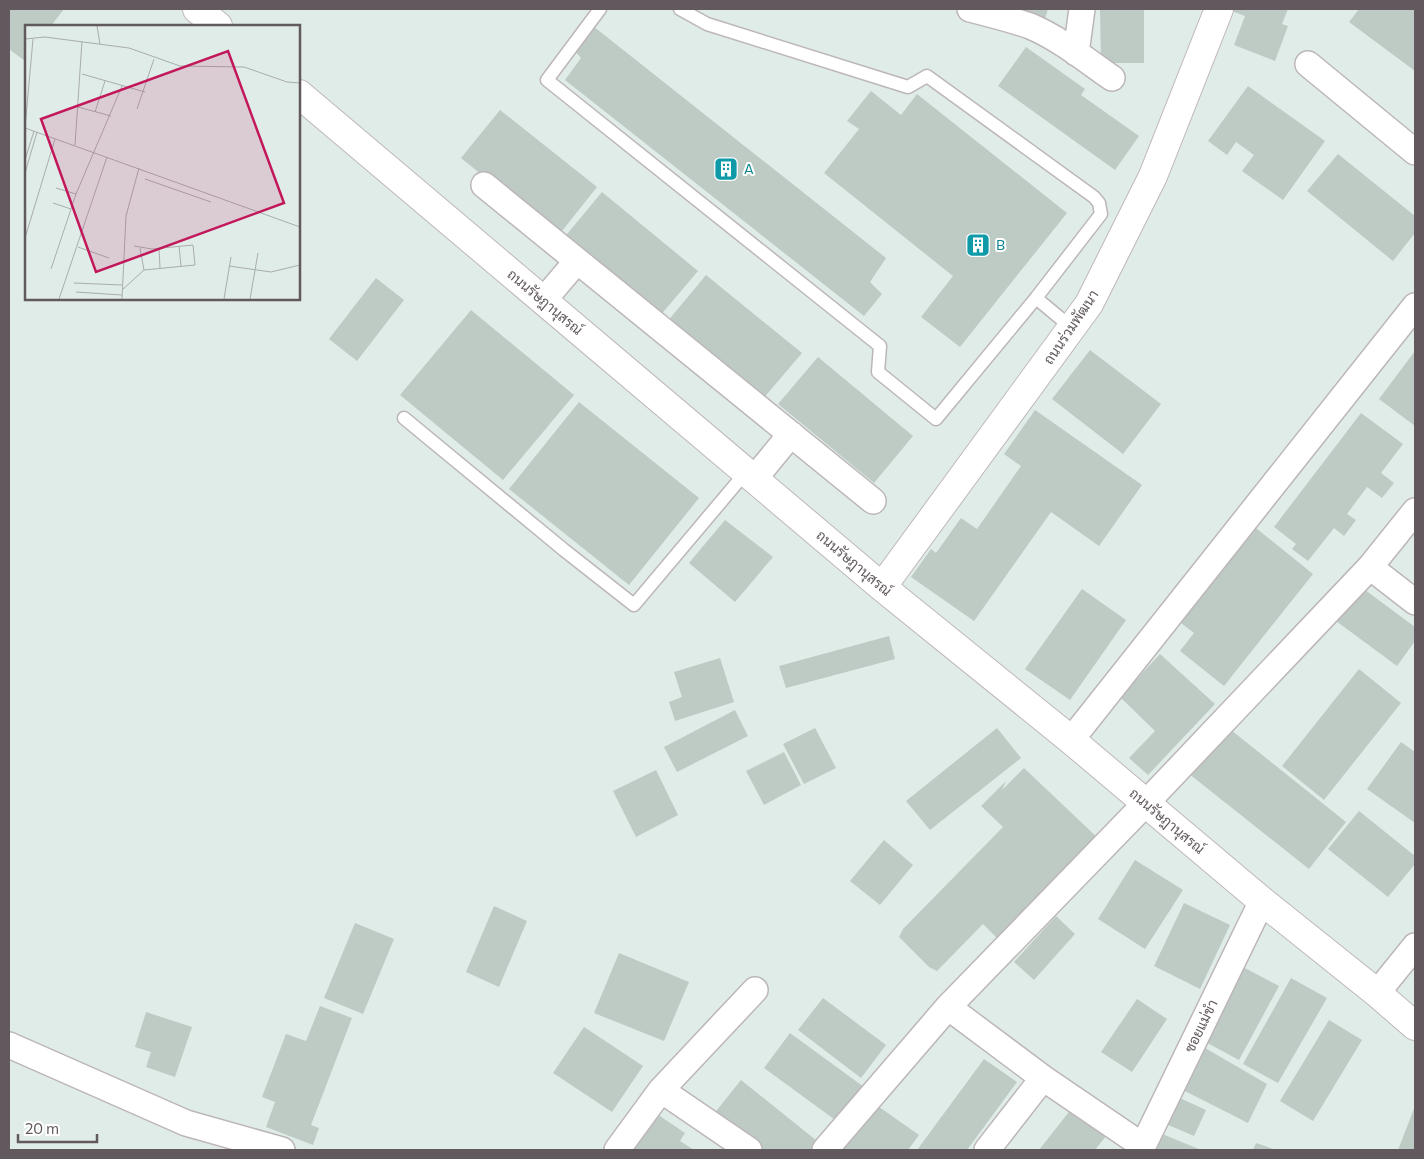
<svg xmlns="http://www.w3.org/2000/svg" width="1424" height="1159" viewBox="0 0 1424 1159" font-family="Commissioner,Sarabun,sans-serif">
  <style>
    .building { fill: #becac4 }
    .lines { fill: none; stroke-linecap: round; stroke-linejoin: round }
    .lane-casing { stroke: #bdb6b9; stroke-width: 15 }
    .street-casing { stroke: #bdb6b9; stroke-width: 28 }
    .secondary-casing { stroke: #bfb6bb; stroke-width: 30 }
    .lane { stroke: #fff; stroke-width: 12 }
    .street { stroke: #fff; stroke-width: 25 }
    .secondary { stroke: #fff; stroke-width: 28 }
    .labels { text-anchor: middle; stroke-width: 4; stroke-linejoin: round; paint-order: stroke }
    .culture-label { font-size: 14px; fill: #0d838f; stroke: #fff; text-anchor: start }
    .street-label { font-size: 14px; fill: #61595e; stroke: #fff }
    .inset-road { fill: none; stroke: #a9adad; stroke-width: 1 }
    .view { fill: #c2185b; fill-opacity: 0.15; stroke: #c2185b; stroke-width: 2.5 }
    .inset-edge { fill: none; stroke: #61595e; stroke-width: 2.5 }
  </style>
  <rect width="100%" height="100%" fill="#e0ece8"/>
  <!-- building -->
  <path class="building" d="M9,9H64L51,26H26L25,61L9,49Z
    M1011,9H1048L1045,19Z
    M1100,9H1144V63H1101Z
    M1232,9H1288L1282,24L1288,26L1275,61L1234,45L1245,16L1232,11Z
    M1359,9H1415V71L1349,22Z
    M593,26L886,258L870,282L882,294L864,316L565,80L581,58L575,51Z
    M1026,47L1085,89L1081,95L1139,136L1115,170L998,86Z
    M1248,86L1325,141L1283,200L1242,171L1254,155L1236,142L1227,155L1208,141Z
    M871,91L901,115L917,94L1067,213L960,347L921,317L953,276L824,173L859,129L847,121Z
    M500,110L597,187L558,236L461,158Z
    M1338,154L1415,216V233L1393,261L1307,191Z
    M602,192L698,271L659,317L563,239Z
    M706,275L802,353L762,400L667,322Z
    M376,278L404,300L357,361L329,339Z
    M471,310L574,395L503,480L400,395Z
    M1090,350L1161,404L1123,454L1052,399Z
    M1415,351V426L1379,399Z
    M818,357L913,436L874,483L778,404Z
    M579,402L699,498L629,585L509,489Z
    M1035,410L1142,485L1099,546L1051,512L974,621L911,577L931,549L936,553L961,518L977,529L1021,466L1004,454Z
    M1361,413L1403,444L1381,473L1394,483L1382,498L1367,487L1347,514L1356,520L1344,536L1334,528L1308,561L1292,549L1296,544L1274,527Z
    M725,520L773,557L735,602L689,563Z
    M1256,528L1313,574L1224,686L1180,651L1194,633L1181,623Z
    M1361,587L1415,627V641L1397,666L1336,621Z
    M1082,589L1126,620L1070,700L1025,669Z
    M889,636L895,659L786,688L779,666Z
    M1160,654L1215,704L1148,775L1129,758L1155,731L1120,697Z
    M720,658L734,702L675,721L669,702L682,697L674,672Z
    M1359,669L1401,703L1324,800L1282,766Z
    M735,710L748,736L677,772L664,747Z
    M1226,726L1346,822L1309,869L1188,773Z
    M815,728L836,768L804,784L783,744Z
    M997,728L1021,758L930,830L906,801Z
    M1401,742L1415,752V823L1367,789Z
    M784,752L801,785L764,805L746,771Z
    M1024,768L1100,840L1001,942L983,924L937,971L929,967L899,937L903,929L1003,827L981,806L1006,781L1002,790Z
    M656,770L678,815L636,837L613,791Z
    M1359,811L1415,856V864L1388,897L1328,849Z
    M884,840L913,865L880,905L850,881Z
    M1135,860L1183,890L1145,949L1098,919Z
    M1184,903L1230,925L1200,989L1154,966Z
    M494,906L527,921L499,987L466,972Z
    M1056,916L1075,934L1034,980L1014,962Z
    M355,923L394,939L363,1014L324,998Z
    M619,953L689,982L664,1041L594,1013Z
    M1239,965L1279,986L1239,1060L1198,1038Z
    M1291,978L1327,998L1278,1083L1243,1064Z
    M823,998L886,1045L861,1078L798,1030Z
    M1137,999L1167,1019L1132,1072L1101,1052Z
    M320,1006L352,1018L311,1125L319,1128L313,1145L266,1127L275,1102L262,1097L286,1034L306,1041Z
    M146,1012L192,1027L175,1077L146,1067L151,1052L135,1047Z
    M1329,1020L1362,1040L1313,1121L1280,1101Z
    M584,1027L643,1066L612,1112L553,1073Z
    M790,1033L864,1087L838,1122L764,1068Z
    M1200,1045L1267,1084L1248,1123L1179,1088Z
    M984,1059L1017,1082L967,1150H917Z
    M741,1080L822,1145L818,1150H757L713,1115Z
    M1171,1094L1206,1110L1194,1136L1159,1121Z
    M872,1102L919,1135L908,1150H837Z
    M1415,1106V1150H1398Z
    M1072,1108L1107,1135L1095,1150H1039Z
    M657,1114L685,1133L680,1141L694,1150H633Z
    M1155,1131L1201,1150H1146Z
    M1256,1143L1276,1150H1253Z"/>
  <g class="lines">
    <!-- lane casing -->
    <g class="lane-casing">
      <path id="lane" d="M600,9L547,80L880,346L878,372L936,419L1036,298L1101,214L1099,203L1094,197L927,76L908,87L707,24L680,9
        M1036,298L1072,328
        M404,418L564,550L634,605L746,472"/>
    </g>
    <!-- street casing -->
    <g class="street-casing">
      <path id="street" d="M970,9C990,14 1010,19 1030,26C1059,38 1086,60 1112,78
        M1076,53L1082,9
        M1308,64L1415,152
        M484,185L873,501
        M543,301L577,261
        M754,479L791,434
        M1370,567L1415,602
        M1071,740L1415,306
        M1377,993L1415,946
        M948,1007L1043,1078L1143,1146
        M9,1045L186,1123L282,1150
        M661,1090L749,1150
        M617,1150L661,1090L755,990
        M825,1150L948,1007L1146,803L1370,567L1415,511
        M987,1150L1043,1078
        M1141,1150L1262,901"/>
    </g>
    <!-- secondary casing -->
    <g class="secondary-casing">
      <path id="secondary" d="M197,9L218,26
        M299,94L882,587L1071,740L1262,901L1377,993L1415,1026
        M882,587L1089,304L1153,176L1219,9"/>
    </g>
    <!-- lane -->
    <use href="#lane" class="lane"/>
    <!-- street -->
    <use href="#street" class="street"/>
    <!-- secondary -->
    <use href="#secondary" class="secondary"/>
  </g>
  <!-- icons -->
  <defs>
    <g id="building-square" transform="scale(1.25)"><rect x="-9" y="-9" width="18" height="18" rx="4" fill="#0f9aa8" stroke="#fff"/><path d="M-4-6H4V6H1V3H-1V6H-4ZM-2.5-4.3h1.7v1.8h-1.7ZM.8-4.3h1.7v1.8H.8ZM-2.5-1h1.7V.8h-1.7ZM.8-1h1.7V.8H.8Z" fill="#fff"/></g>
  </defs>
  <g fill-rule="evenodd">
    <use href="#building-square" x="726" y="169"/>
    <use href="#building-square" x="978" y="245"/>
  </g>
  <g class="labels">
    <!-- culture labels -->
    <g class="culture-label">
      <text x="744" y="174">A</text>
      <text x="996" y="250">B</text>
    </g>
    <!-- street labels -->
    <g class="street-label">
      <text transform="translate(545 302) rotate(40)" y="5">ถนนรัษฎานุสรณ์</text>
      <text transform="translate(1071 327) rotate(-56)" y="5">ถนนร่วมพัฒนา</text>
      <text transform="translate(854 563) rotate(40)" y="5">ถนนรัษฎานุสรณ์</text>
      <text transform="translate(1167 821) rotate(40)" y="5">ถนนรัษฎานุสรณ์</text>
      <text transform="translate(1201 1026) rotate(-64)" y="5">ซอยแม่ขำ</text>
    </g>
  </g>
  <!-- overview -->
  <g transform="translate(25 25)">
    <rect width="275" height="275" fill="#e0ece8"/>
    <path class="inset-road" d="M72,1L75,19M0,14L20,12L104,23L155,41L219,42L262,57L275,58M8,14L0,103L275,202M57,49L120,67M53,82L86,91M112,84L129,34M70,87L80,56M50,120L57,16M0,135L9,106M0,148L12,107M120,154L186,177M31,163L51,169M28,178L46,184M0,213L30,114M154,221L156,241M53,222L84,233M115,223L119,245M134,223L135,243M204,241L246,247L275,240M26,244L51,169L97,61M49,258L97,260M97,265L119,245L170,240L168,220L127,224L109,221M51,267L97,270M34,274L82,132M97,274L101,191L114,143M199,274L206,232M225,274L233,228"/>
    <path class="view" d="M203,26L259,178L71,247L16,94Z"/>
    <rect width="275" height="275" class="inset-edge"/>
  </g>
  <!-- border -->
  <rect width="1424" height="1159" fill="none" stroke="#61595e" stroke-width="20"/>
  <!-- scale -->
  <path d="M18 1134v8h79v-8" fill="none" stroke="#61595e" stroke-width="2.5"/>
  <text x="25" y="1134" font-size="15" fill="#61595e" stroke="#ffffff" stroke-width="4" paint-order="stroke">20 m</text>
</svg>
